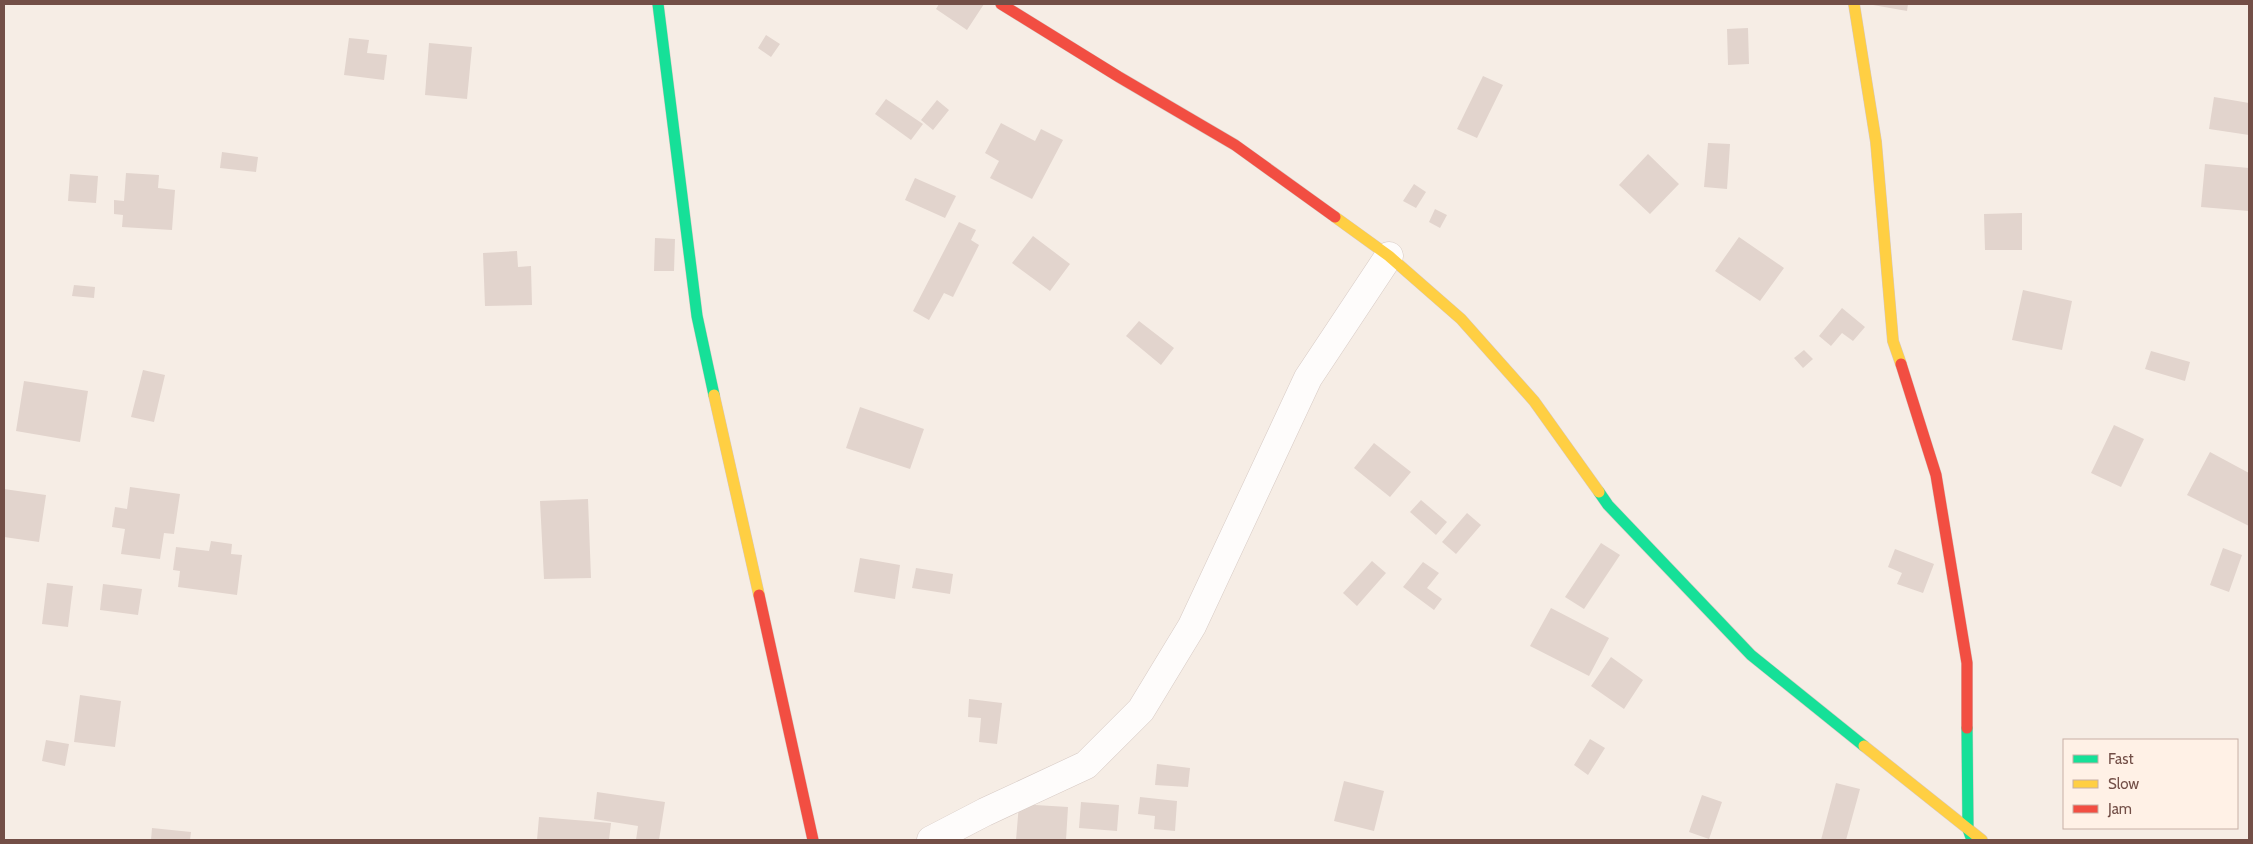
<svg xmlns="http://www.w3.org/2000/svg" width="2253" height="844" viewBox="0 0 2253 844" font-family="Cabin,sans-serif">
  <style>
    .building { fill: #e2d4cd }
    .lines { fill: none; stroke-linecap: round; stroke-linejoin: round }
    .street-casing { stroke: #d7cac4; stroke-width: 29 }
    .fast-casing { stroke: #d6c8c2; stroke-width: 12 }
    .slow-casing { stroke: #d6c8c2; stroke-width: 12 }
    .jam-casing { stroke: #d6c8c2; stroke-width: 12 }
    .street { stroke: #fefcfb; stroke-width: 28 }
    .fast { stroke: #16e098; stroke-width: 11 }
    .slow { stroke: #ffcf43; stroke-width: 11 }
    .jam { stroke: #f24e42; stroke-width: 11 }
  </style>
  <rect width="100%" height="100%" fill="#f6ede5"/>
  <!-- building -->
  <path class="building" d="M939,4H984L967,30L936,9Z
    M1874,4H1908L1907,11L1873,5Z
    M1748,28L1749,64L1728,65L1727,29Z
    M766,35L780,44L771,57L758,48Z
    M349,38L369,40L367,53L387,55L384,80L344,75Z
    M429,43L472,47L467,99L425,95Z
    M1483,76L1503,85L1477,138L1457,129Z
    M2214,97L2249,103V135L2209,129Z
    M886,99L923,124L911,140L875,114Z
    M937,100L949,110L933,130L921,120Z
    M1001,123L1035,141L1041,129L1063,140L1032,199L990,178L999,161L985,153Z
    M1708,143L1730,144L1727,189L1704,187Z
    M222,152L258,157L256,172L220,168Z
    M1648,154L1679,184L1650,214L1619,185Z
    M2205,164L2249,168V211L2201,207Z
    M126,173L159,175L158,188L175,190L172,230L122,227L123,215L114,214V200L124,201Z
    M70,174L98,176L96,203L68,201Z
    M915,178L956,196L945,218L905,200Z
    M1414,184L1426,192L1416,208L1403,201Z
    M1435,209L1447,215L1440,228L1429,222Z
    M2022,213V250H1985L1984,214Z
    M959,222L976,230L971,240L979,245L953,297L944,293L929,320L913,311Z
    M1033,236L1070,264L1050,291L1012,263Z
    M1739,237L1784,268L1760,301L1715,271Z
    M655,238L675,239L674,271H654Z
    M517,251L518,267L531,266L532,305L485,306L483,253Z
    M74,285L95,287L94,298L72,296Z
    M2023,290L2072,301L2062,350L2012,340Z
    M1842,308L1865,327L1853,341L1842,333L1831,346L1819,336Z
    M1139,321L1174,348L1161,365L1126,336Z
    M1804,350L1813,359L1803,368L1794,358Z
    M2151,351L2190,362L2185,381L2145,369Z
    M143,370L165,375L154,422L131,417Z
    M24,381L88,391L80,442L16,431Z
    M860,407L924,429L910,469L846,448Z
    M2114,425L2144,439L2121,487L2091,473Z
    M1374,443L1411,472L1390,497L1354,468Z
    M2210,452L2249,473V526L2187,495Z
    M130,487L180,494L174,534L164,533L160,559L121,554L125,529L112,527L115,507L127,509Z
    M4,489L46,495L39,542L4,537Z
    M588,499L591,578L544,579L540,501Z
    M1421,500L1447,522L1436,535L1410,512Z
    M1467,513L1481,525L1456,554L1442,542Z
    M211,541L232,544L231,554L242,555L237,595L178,587L180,571L173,570L176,547L209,551Z
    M1601,543L1620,555L1584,609L1565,597Z
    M2223,548L2242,555L2229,592L2210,585Z
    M1895,549L1934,564L1923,593L1897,584L1902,573L1888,567Z
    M860,558L900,565L895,599L854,592Z
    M1372,561L1386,573L1357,606L1343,593Z
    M1423,562L1439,573L1427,588L1442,599L1434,610L1403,587Z
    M916,568L953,574L950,594L912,588Z
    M47,583L73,586L68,627L42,624Z
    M103,584L142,589L138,615L100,610Z
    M1551,608L1609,638L1589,676L1530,646Z
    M1611,657L1643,680L1624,709L1591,686Z
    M80,695L121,701L115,747L74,742Z
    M969,699L1002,703L997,744L979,742L981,718L968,717Z
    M1590,739L1605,748L1588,775L1574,765Z
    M46,740L69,744L65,766L42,761Z
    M1157,764L1190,768L1188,787L1155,785Z
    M1344,781L1384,791L1374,831L1334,821Z
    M1836,783L1860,789L1846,840H1821Z
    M597,792L665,802L659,840H636L638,826L594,819Z
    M1702,795L1722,802L1709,839L1689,832Z
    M1140,797L1177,801L1175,831L1154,829L1155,816L1138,814Z
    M1081,802L1119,805L1117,831L1079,828Z
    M1019,804L1068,807L1066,840H1016Z
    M539,817L611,823L609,840H537Z
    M152,828L191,832L190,840H151Z"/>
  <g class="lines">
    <!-- street casing -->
    <g class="street-casing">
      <path id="street" d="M931,840L985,812L1086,765L1141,710L1192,626L1308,378L1389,256"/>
    </g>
    <!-- fast casing -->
    <g class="fast-casing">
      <path id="fast" d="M658,4L697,316L714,395
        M1599,492L1608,505L1751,655L1864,746
        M1967,728L1968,829L1972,840"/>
    </g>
    <!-- slow casing -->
    <g class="slow-casing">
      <path id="slow" d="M1854,4L1876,142L1893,341L1901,364
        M1335,217L1389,256L1461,319L1534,401L1599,492
        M714,395L759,595
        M1864,746L1982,840"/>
    </g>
    <!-- jam casing -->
    <g class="jam-casing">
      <path id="jam" d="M1001,4L1119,77L1235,145L1335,217
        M1901,364L1936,475L1967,663V728
        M759,595L813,840"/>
    </g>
    <!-- street -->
    <use href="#street" class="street"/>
    <!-- fast -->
    <use href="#fast" class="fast"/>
    <!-- slow -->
    <use href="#slow" class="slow"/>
    <!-- jam -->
    <use href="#jam" class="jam"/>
  </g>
  <!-- border -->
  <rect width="2253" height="844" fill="none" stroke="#734f47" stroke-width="10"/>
  <!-- legend -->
  <rect x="2063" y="739" width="175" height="90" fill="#fff1e6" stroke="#c7b0a6"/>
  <rect x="2073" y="755" width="25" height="8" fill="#16e098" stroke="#c7b0a6"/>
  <text x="2108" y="764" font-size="15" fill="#734f47">Fast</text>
  <rect x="2073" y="780" width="25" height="8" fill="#ffcf43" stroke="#c7b0a6"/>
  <text x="2108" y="789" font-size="15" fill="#734f47">Slow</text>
  <rect x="2073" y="805" width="25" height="8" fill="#f24e42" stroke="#c7b0a6"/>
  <text x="2108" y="814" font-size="15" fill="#734f47">Jam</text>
</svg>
